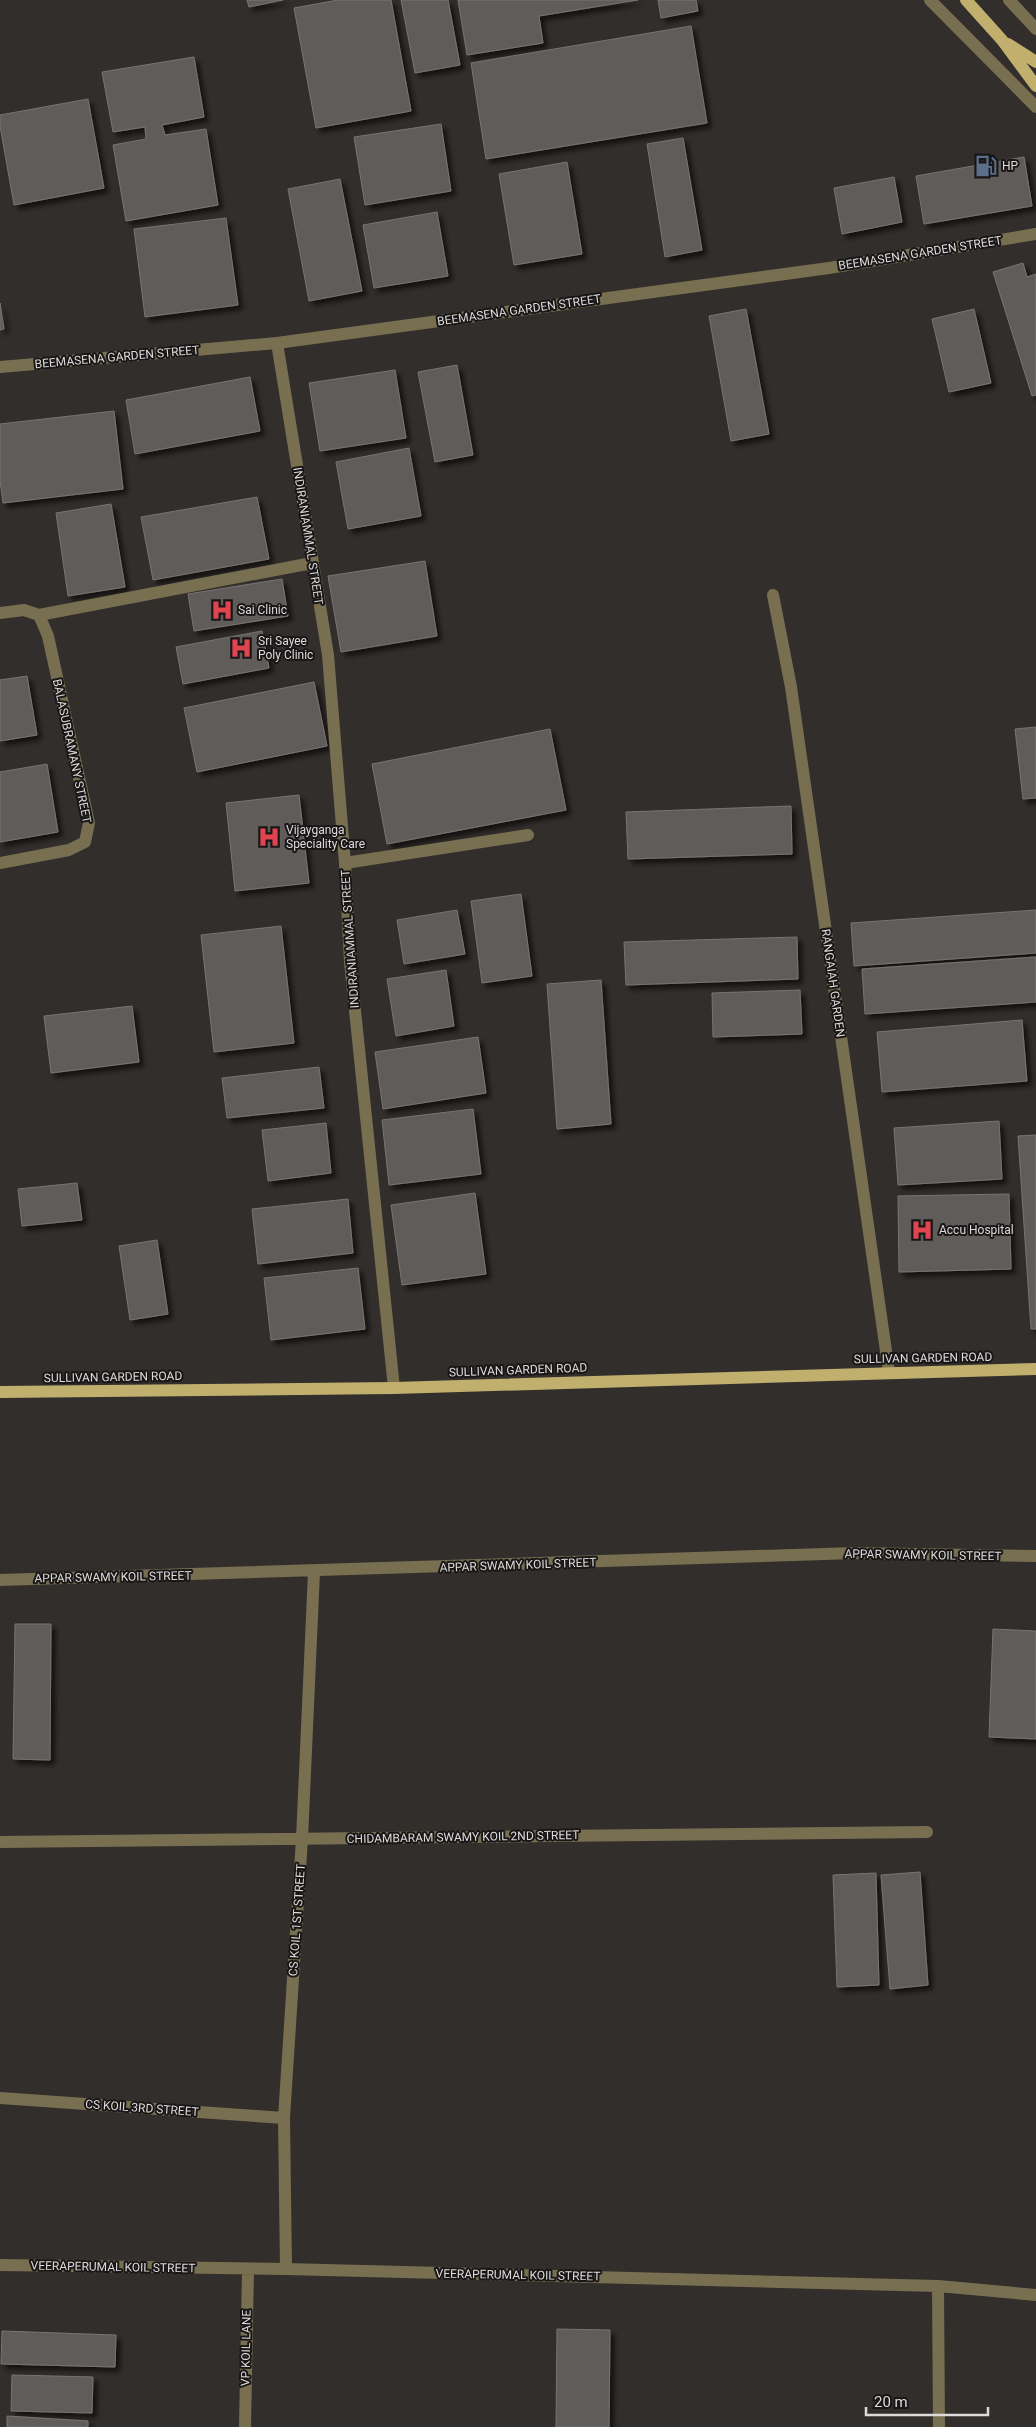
<svg xmlns="http://www.w3.org/2000/svg" width="1036" height="2427" viewBox="0 0 1036 2427" font-family="Roboto,sans-serif">
  <style>
    .building { fill: #615c5a; stroke: #797472; filter: url(#shadow) }
    .lines { fill: none; stroke-linecap: round; stroke-linejoin: round }
    .minor { stroke: #786f51; stroke-width: 12 }
    .major { stroke: #c1af6e; stroke-width: 12 }
    .labels { text-anchor: middle; stroke-width: 4; stroke-linejoin: round; paint-order: stroke }
    .poi-label { font-size: 12px; fill: #dddad9; stroke: #181616; text-anchor: start }
    .street-label { font-size: 12px; fill: #dddad9; stroke: #181616 }
  </style>
  <defs>
    <filter id="shadow"><feDropShadow dx="4.5" dy="4.5" stdDeviation="2.5" flood-color="#0009"/></filter>
  </defs>
  <rect width="100%" height="100%" fill="#322e2c"/>
  <!-- building -->
  <path class="building" d="M247,0H283L249,7Z
    M338,0H391L411,111L316,128L294,8Z
    M401,0H448L460,65L415,73Z
    M458,0H638L539,16L543,43L467,55Z
    M658,0H696L698,11L661,18Z
    M691,26L707,123L486,159L471,63Z
    M194,57L204,117L162,125L165,135L206,129L218,205L126,221L113,145L146,139L145,127L113,132L102,72Z
    M88,99L104,188L14,205L0,126V115Z
    M441,124L451,191L365,205L354,137Z
    M683,138L702,250L665,257L647,144Z
    M1024,157L1032,206L924,224L916,176Z
    M567,162L582,254L514,265L499,174Z
    M894,177L902,222L842,234L834,188Z
    M340,179L362,291L309,301L288,189Z
    M437,212L448,276L374,288L363,225Z
    M226,218L238,305L145,317L134,229Z
    M1023,263L1027,277L1036,274V395L1032,396L993,272Z
    M0,303L4,329L0,330Z
    M746,309L769,434L731,441L709,316Z
    M974,309L991,383L949,392L932,319Z
    M457,365L473,455L435,462L418,372Z
    M395,370L406,438L320,451L309,383Z
    M250,377L260,431L135,454L126,400Z
    M114,411L123,489L3,503L0,481V424Z
    M409,448L421,516L348,529L336,462Z
    M257,497L269,559L153,580L141,517Z
    M111,504L125,587L68,596L56,513Z
    M425,561L437,636L341,652L328,576Z
    M282,579L288,616L194,631L188,594Z
    M262,631L269,668L183,684L176,647Z
    M27,676L37,735L0,741V680Z
    M314,682L327,746L197,772L184,708Z
    M1036,727V798L1023,799L1015,729Z
    M550,729L566,810L387,844L372,764Z
    M47,764L58,832L0,842V772Z
    M299,795L309,883L235,891L226,803Z
    M791,806L792,854L628,859L626,812Z
    M521,894L532,976L482,983L471,901Z
    M457,910L465,954L404,964L397,920Z
    M1036,910V953L854,966L851,923Z
    M281,926L294,1043L214,1052L201,935Z
    M797,937L798,979L626,985L624,942Z
    M1036,957V1002L865,1014L862,969Z
    M446,970L454,1026L396,1036L387,979Z
    M601,980L611,1124L557,1129L547,984Z
    M800,990L802,1034L713,1037L712,993Z
    M132,1006L139,1062L51,1073L44,1016Z
    M1022,1020L1027,1081L882,1092L877,1032Z
    M478,1037L486,1093L383,1109L375,1052Z
    M319,1067L324,1108L227,1118L222,1078Z
    M473,1109L481,1174L389,1185L382,1120Z
    M999,1121L1002,1179L898,1185L894,1128Z
    M326,1123L331,1173L268,1181L262,1130Z
    M1036,1135V1329H1031L1018,1136Z
    M77,1183L82,1220L22,1226L18,1189Z
    M475,1193L486,1274L402,1285L391,1205Z
    M1009,1194L1011,1269L899,1272L898,1196Z
    M348,1199L353,1253L258,1264L252,1209Z
    M157,1240L168,1314L130,1320L119,1246Z
    M358,1268L365,1329L271,1340L264,1278Z
    M15,1624H51L50,1760L13,1759Z
    M993,1629L1036,1631V1739L989,1737Z
    M920,1872L928,1985L890,1989L881,1875Z
    M876,1873L879,1985L837,1987L833,1875Z
    M557,2329L610,2330L609,2427H556Z
    M2,2331L116,2335L115,2367L1,2364Z
    M12,2375L93,2377L92,2413L11,2411Z
    M7,2416L88,2421V2427H7Z"/>
  <g class="lines">
    <!-- minor -->
    <path class="minor" d="M930,0L1036,107
      M1009,0L1036,29
      M277,343L328,655L345,863L350,962L394,1388
      M0,367L277,343L829,268L1036,234
      M773,595L791,687L889,1372
      M0,613L24,610L39,615L48,636L89,823L85,842L69,850L0,863
      M39,615L312,563
      M345,863L528,835
      M0,1580L855,1553L1036,1556
      M0,1842L927,1832
      M0,2098L284,2118
      M0,2265L286,2269L938,2286L1036,2295
      M286,2269L284,2118L302,1839L314,1572
      M938,2286L939,2427
      M245,2427L248,2270"/>
    <!-- major -->
    <path class="major" d="M966,0L1002,40L1036,86
      M1008,44L1036,62
      M0,1392L394,1388L1036,1369"/>
  </g>
  <!-- icons -->
  <defs>
    <g id="fuel-bare" transform="scale(1.725)"><path d="M-5.5-6h7V0h2V4h1.3V-2.5L3-4.5l.8-.8L6-3V5H2.5V1h-1V6h-7ZM-4.2-4.7v3.2H.2V-4.7Z" fill="#5c6f8a" stroke="#181616" stroke-width="2.5" paint-order="stroke"/></g>
    <g id="hospital-bare" transform="scale(1.725)"><path d="M-5-5h3v3.5h4V-5h3V5h-3V1.5h-4V5h-3Z" fill="#e0444e" stroke="#181616" stroke-width="2.5" paint-order="stroke"/></g>
  </defs>
  <g fill-rule="evenodd">
    <use href="#fuel-bare" x="986" y="166"/>
    <use href="#hospital-bare" x="222" y="610"/>
    <use href="#hospital-bare" x="241" y="648"/>
    <use href="#hospital-bare" x="269" y="837"/>
    <use href="#hospital-bare" x="922" y="1230"/>
  </g>
  <g class="labels">
    <!-- poi labels -->
    <g class="poi-label">
      <text x="1002" y="170">HP</text>
      <text x="238" y="614">Sai Clinic</text>
      <text x="258" y="645">Sri Sayee<tspan x="258" dy="14">Poly Clinic</tspan></text>
      <text x="286" y="834">Vijayganga<tspan x="286" dy="14">Speciality Care</tspan></text>
      <text x="939" y="1234">Accu Hospital</text>
    </g>
    <!-- street labels -->
    <g class="street-label">
      <text transform="translate(920 253) rotate(-9)" y="4">BEEMASENA GARDEN STREET</text>
      <text transform="translate(519 310) rotate(-8)" y="4">BEEMASENA GARDEN STREET</text>
      <text transform="translate(117 357) rotate(-5)" y="4">BEEMASENA GARDEN STREET</text>
      <text transform="translate(308 536) rotate(81)" y="4">INDIRANIAMMAL STREET</text>
      <text transform="translate(72 751) rotate(78)" y="4">BALASUBRAMANY STREET</text>
      <text transform="translate(350 939) rotate(-94)" y="4">INDIRANIAMMAL STREET</text>
      <text transform="translate(833 983) rotate(82)" y="4">RANGAIAH GARDEN</text>
      <text transform="translate(923 1358) rotate(-1)" y="4">SULLIVAN GARDEN ROAD</text>
      <text transform="translate(518 1370) rotate(-2)" y="4">SULLIVAN GARDEN ROAD</text>
      <text transform="translate(113 1377) rotate(-1)" y="4">SULLIVAN GARDEN ROAD</text>
      <text transform="translate(923 1555) rotate(1)" y="4">APPAR SWAMY KOIL STREET</text>
      <text transform="translate(518 1565) rotate(-2)" y="4">APPAR SWAMY KOIL STREET</text>
      <text transform="translate(113 1577) rotate(-1)" y="4">APPAR SWAMY KOIL STREET</text>
      <text transform="translate(463 1837) rotate(-1)" y="4">CHIDAMBARAM SWAMY KOIL 2ND STREET</text>
      <text transform="translate(297 1920) rotate(-86)" y="4">CS KOIL 1ST STREET</text>
      <text transform="translate(142 2108) rotate(4)" y="4">CS KOIL 3RD STREET</text>
      <text transform="translate(113 2267) rotate(1)" y="4">VEERAPERUMAL KOIL STREET</text>
      <text transform="translate(518 2275) rotate(1)" y="4">VEERAPERUMAL KOIL STREET</text>
      <text transform="translate(246 2348) rotate(-89)" y="4">VP KOIL LANE</text>
    </g>
  </g>
  <!-- scale -->
  <path d="M866 2407v8h122v-8" fill="none" stroke="#dddad9" stroke-width="2.5"/>
  <text x="874" y="2407" font-size="15" fill="#dddad9" stroke="#181616" stroke-width="4" paint-order="stroke">20 m</text>
</svg>
